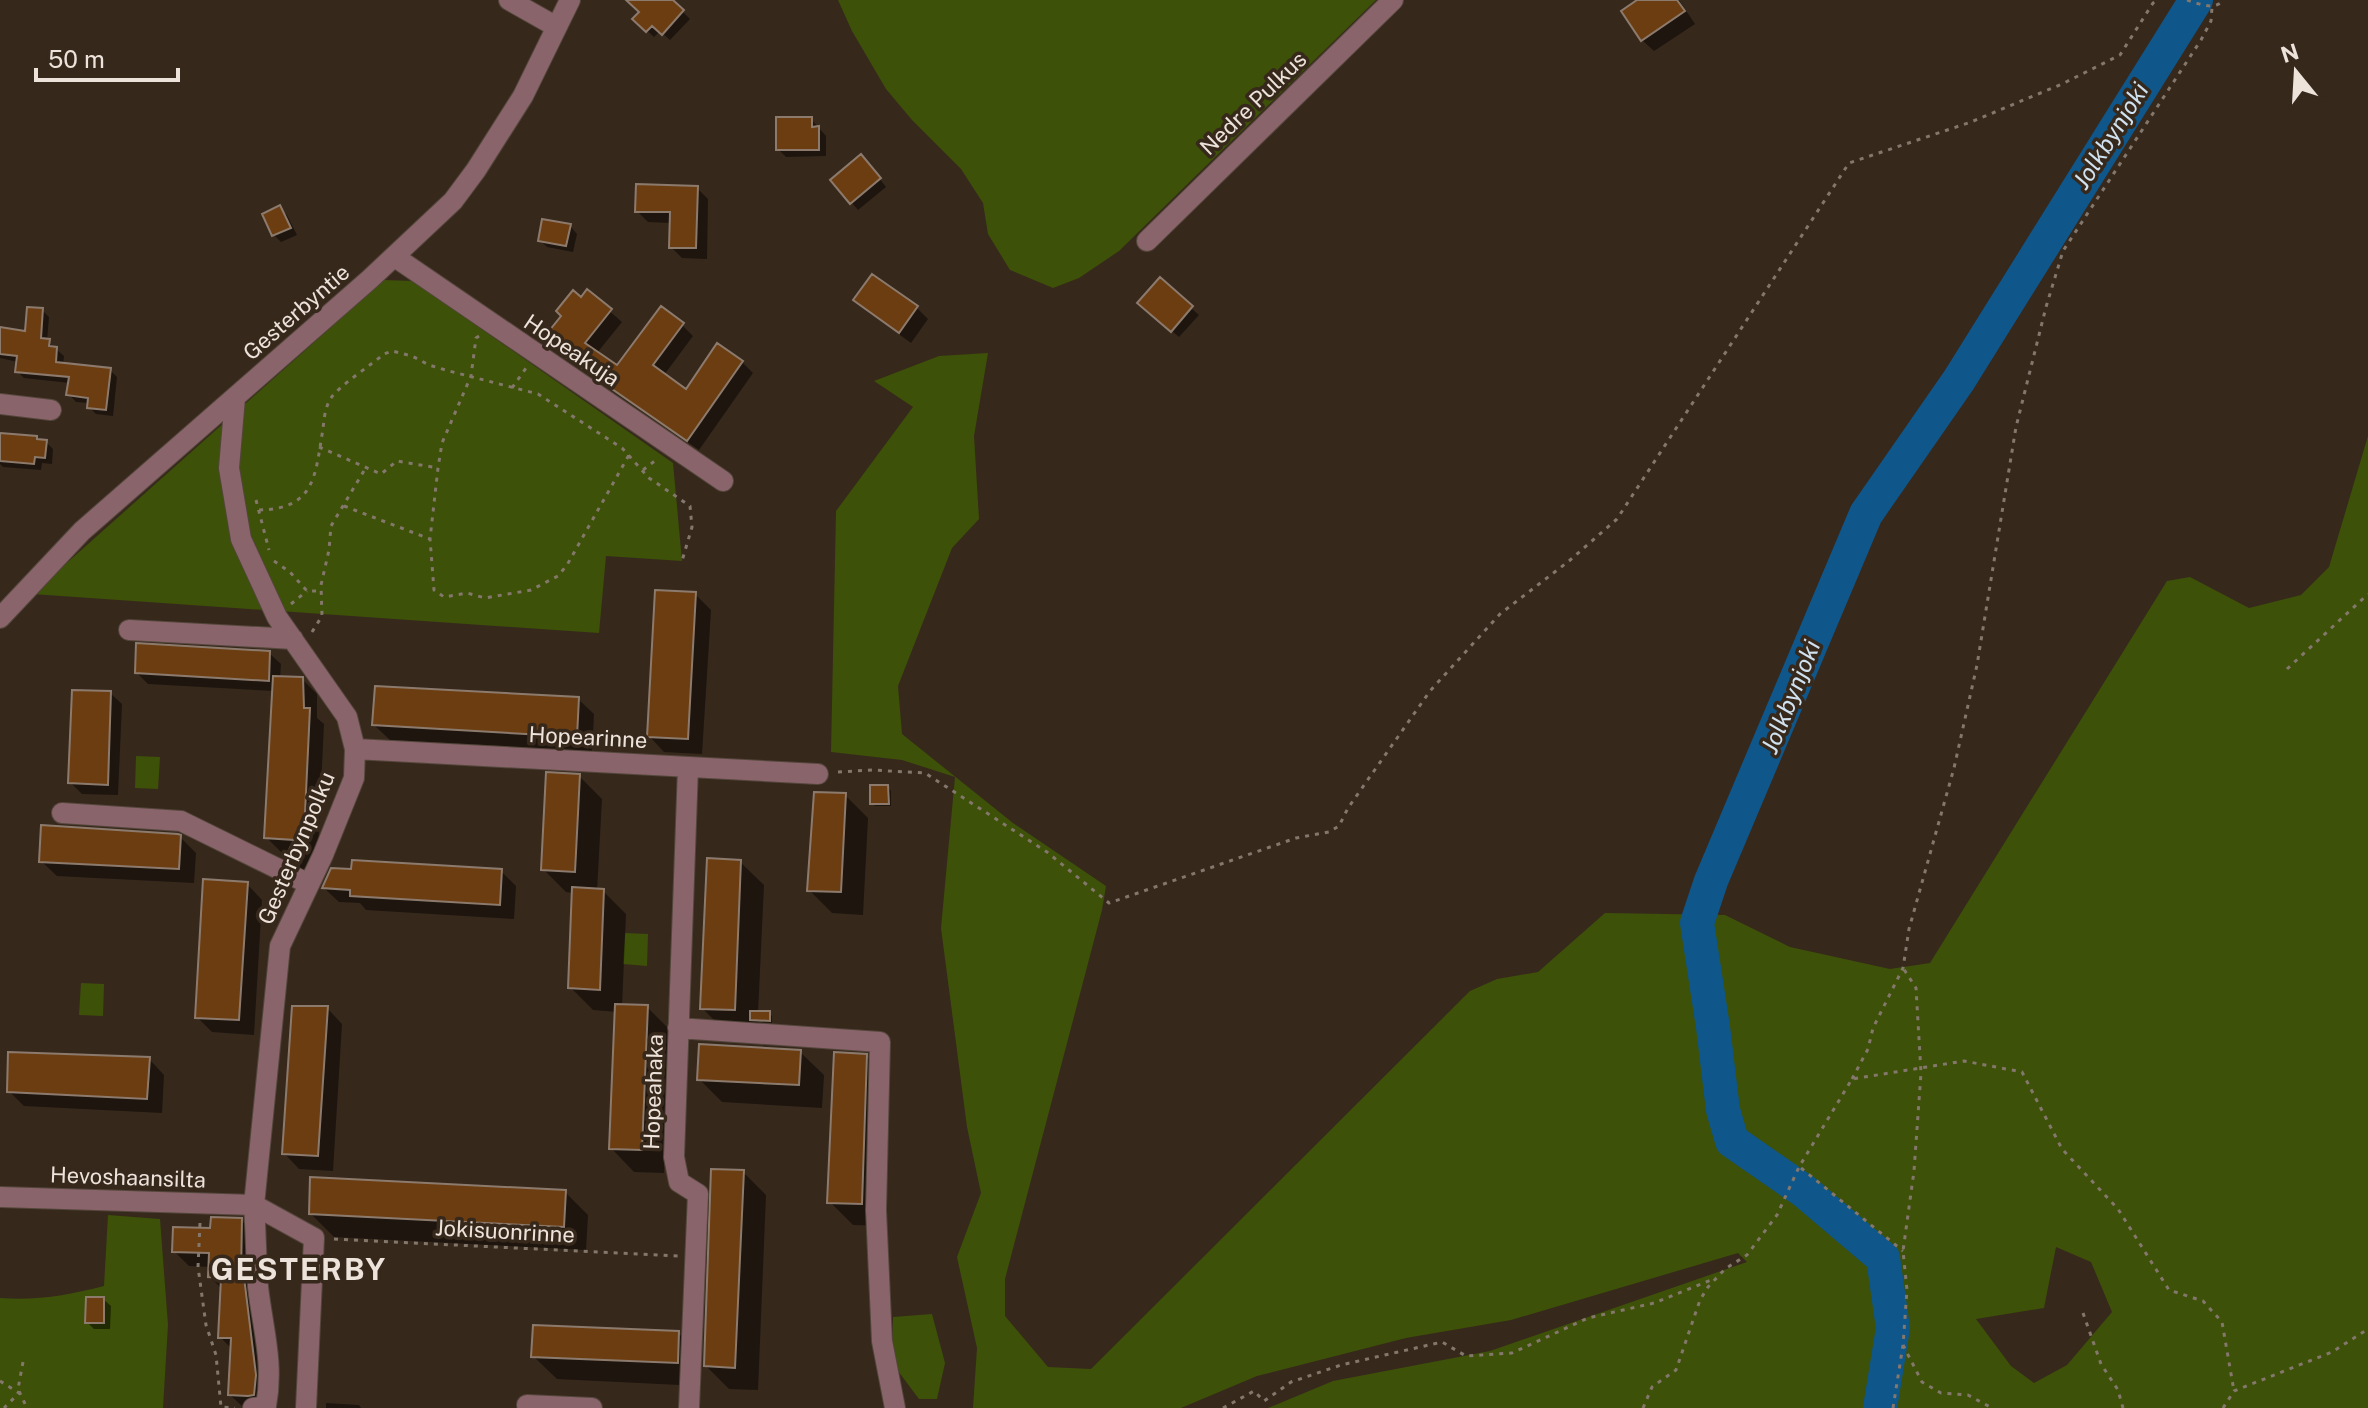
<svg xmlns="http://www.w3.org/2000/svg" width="2368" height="1408" viewBox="0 0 2368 1408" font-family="'Public Sans',sans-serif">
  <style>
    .green { fill: #3d5108; fill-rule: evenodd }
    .shadow { fill: #0007 }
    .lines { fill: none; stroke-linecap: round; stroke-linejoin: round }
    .river { stroke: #0f568a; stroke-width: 34 }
    .building { fill: #6c3d11; stroke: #8c7a6d; stroke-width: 2 }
    .minor-casing { stroke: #54463b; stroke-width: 22 }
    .path { stroke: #84776c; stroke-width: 3; stroke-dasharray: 4 6; stroke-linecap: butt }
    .minor { stroke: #89646b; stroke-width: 20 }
    .labels { text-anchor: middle; stroke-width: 7; stroke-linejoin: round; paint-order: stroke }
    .street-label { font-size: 22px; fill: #ede3db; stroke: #37281c }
    .water-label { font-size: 24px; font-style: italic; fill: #d0e1f0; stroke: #37281c }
    .district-label { font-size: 30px; font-weight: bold; letter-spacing: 2px; fill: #ede3db; stroke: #37281c }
  </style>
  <rect width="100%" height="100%" fill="#37281c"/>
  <!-- green -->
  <path class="green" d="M838,0H1376L1119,251L1079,278L1053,288L1010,270L988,234L983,203L961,169L912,120L886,89L852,31Z
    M384,280L413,281L673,463L682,561L606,556L599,633L32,594Z
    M988,353L974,436L979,519L952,548L898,686L902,734L1013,823L1106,886L1102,910L1005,1279V1316L1048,1367L1091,1369L1470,991L1497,979L1538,972L1605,913L1725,915L1790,947L1890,969L1930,963L2167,581L2190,577L2249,608L2301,595L2329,567L2368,436V1408H1268L1333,1381L1490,1351L1747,1262L1738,1253L1511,1320L1406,1338L1257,1376L1181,1408H973L977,1348L957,1257L981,1193L967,1127L941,928L955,777L902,760L831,752L836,511L913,407L874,381L939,356ZM2056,1247L2091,1262L2112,1312L2067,1365L2034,1383L2011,1366L1976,1319L2044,1308Z
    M136,756L160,757L158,789L135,788Z
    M625,933L648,934L647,966L623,964Z
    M81,983L104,984L103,1016L79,1015Z
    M108,1215L160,1219L168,1325L163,1408H0V1298C36,1301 69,1295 104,1286Z
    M932,1314L945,1363L937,1399H919L892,1363L893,1317Z"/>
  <!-- shadow -->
  <path class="shadow" d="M640,0H671L690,19L670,40L660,31L654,37L642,26Z
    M1638,0H1679L1695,24L1654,51L1642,40Z
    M811,119L826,136V156L786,157L778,149Z
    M868,164L886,187L858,210L832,180Z
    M697,188L708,199L707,259L682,258L671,247V223L648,222L637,211Z
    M280,208L287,215L297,235L281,242L274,235Z
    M570,226L577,234L573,252L547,247L540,240Z
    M587,292L622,322L597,353L618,368L682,325L693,336L664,375L686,392L742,362L753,373L699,450L577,366L566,355L571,348L582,300Z
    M856,300L917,308L928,319L911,343L867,311Z
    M1191,308L1199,315L1179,337L1147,310Z
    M42,310L49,317L47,341L64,356L63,365L110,370L117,377L113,416L96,414L89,407V403L76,402L69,394L70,383L24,378L17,371L18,362L0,358V329L27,333Z
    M0,435L36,438L46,442L53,449L52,464L42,463L41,470L3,467L0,464Z
    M695,594L711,610L702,754L664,752L649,736Z
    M269,653L281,664L280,679H302L317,694V718L324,724L317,871L302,872L287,857L290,852H281L266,837L274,691L148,684L137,673Z
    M110,693L122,704L118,795L82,794L70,782Z
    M578,699L594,714L592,751L390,740L374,725Z
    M579,776L602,799L597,891H603L626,914L622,1006L647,1007L670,1030L664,1173L634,1172L611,1148L617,1012L593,1010L570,987L573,893L566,892L543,869Z
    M888,787L891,791V806H875L872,803Z
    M845,795L868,818L863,915L832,913L809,890Z
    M180,837L196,853L194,883L57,876L41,861Z
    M740,862L764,885L758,1013H769L772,1016V1023L758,1022L757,1032L725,1031L702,1008Z
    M501,871L516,886L514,919L366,910L360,903L339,902L324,888Z
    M247,884L262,900L254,1035L212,1032L197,1017Z
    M327,1008L342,1024L333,1171L299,1169L284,1153Z
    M800,1052L824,1075L822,1108L722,1102L699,1079Z
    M866,1056L889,1079L885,1226L853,1225L830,1202Z
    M149,1059L164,1075L162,1113L24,1106L9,1091Z
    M743,1172L766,1195L758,1390L729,1389L706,1366Z
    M565,1192L588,1215L586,1250L334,1237L311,1214Z
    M241,1220L256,1235L269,1408H244L230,1395L233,1350L220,1337L222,1289L210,1277V1267L189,1266L174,1251L212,1230Z
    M103,1299L111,1306L110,1329H94L87,1322Z
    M678,1333L702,1356L700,1386L557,1379L533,1356Z
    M326,1403L359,1405L361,1408H326Z"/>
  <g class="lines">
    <!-- river -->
    <path class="river" d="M1880,1408L1893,1328L1883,1258L1804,1191L1732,1141L1723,1110L1713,1027L1697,923L1711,881L1866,514L1959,380L2196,0"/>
  </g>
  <!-- building -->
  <path class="building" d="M626,0H673L684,10L662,35L652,26L646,32L632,19L639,12Z
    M1637,0H1677L1685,11L1641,41L1621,11Z
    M776,117H812V127L819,126V150H776Z
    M861,154L881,178L850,204L830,180Z
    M636,184L698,186L696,248H669L670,212H635Z
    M280,205L291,228L272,236L262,214Z
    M542,219L571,224L566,246L538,241Z
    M872,274L918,306L899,333L853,300Z
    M1160,277L1193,306L1171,332L1137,303Z
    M587,289L612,309L585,343L617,365L661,306L684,323L653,365L686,389L717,343L743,361L687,441L563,355L569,347L549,331L561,316L556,311L573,290L581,297Z
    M27,307L43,308L41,338L50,339L49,346L57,347L56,362L111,368L106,410L87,408L88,398L66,395L69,377L15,372L17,356L0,354V327L25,331Z
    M0,433L37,436V439L47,440L45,458L35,457L34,464L0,461Z
    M655,590L696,592L688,739L647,737Z
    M136,643L270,651L269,681L135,673Z
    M273,676L303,677L304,708H310L303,856L299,864L285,858L294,840L264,838Z
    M375,686L579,697L577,737L372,725Z
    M72,690L111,691L108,785L68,783Z
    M546,772L580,774L575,872L541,870Z
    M870,785H888L889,804H870Z
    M814,792L846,793L841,892L807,891Z
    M41,825L178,834L181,835L179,869L39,862Z
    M707,858L741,860L735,1010L700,1009Z
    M352,860L502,869L500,905L350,896V890L322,888L331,868L351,869Z
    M203,879L248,882L239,1020L195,1018Z
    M572,887L604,889L600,990L568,988Z
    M615,1004L648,1005L642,1150L609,1149Z
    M292,1006H328L318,1156L282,1154Z
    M750,1011H770V1021L750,1020Z
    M699,1044L801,1050L799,1085L697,1080Z
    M8,1052L150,1057L147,1099L7,1092Z
    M834,1052L867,1054L862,1204L827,1203Z
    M711,1169L744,1170L735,1368L704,1366Z
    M310,1177L566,1190L564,1227L309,1214Z
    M211,1217L242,1218L241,1277H244L256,1375L254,1395L248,1396L228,1395L231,1338H218L221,1278L208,1277L209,1253L172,1252L173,1227L210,1228Z
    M86,1297H104V1323H85Z
    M533,1325L679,1331L678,1363L531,1357Z"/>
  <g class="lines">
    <!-- minor casing -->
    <g class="minor-casing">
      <path id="minor" d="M509,0L555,26
        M1147,241L1393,0
        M395,257L723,481
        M235,398L229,468L241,539L277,617L347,717L355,749L354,778L323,855L280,946L254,1205L314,1238L306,1408
        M0,404L51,410
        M0,618L82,531L370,279L453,201L476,170L523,96L570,0
        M129,630L293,639
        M355,749L818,774
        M688,767L674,1157L679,1182L698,1194L689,1408
        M62,813L181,821L309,884
        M678,1028L880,1042L876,1210L882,1341L895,1408
        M0,1197L254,1205C256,1233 256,1260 258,1287C263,1330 274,1363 266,1406L253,1408
        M527,1405L592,1408"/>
    </g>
    <!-- path -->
    <path class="path" d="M2187,0C2200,4 2214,11 2224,0
      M479,336L476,338L471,376L442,443L438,468L430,539L434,590L444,597L467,593L485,598L531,590L558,576L567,565L629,455
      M512,388L526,368
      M319,447L381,474L397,461L438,468
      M643,470L656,460
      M256,500L269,550
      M344,506L430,539
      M259,510C316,509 315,475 323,429C324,419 325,407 331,398C339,386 371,365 384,354L392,351L412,356L429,365L449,371L538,394L622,448L649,478L690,506L692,527L682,561
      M274,561L290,572L307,591H321
      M291,604L307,591
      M312,632L322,616L321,585L329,550L331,526L365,469
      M2287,669L2368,594
      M838,772L872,770L925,773L1047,852L1109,903L1296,838L1329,832L1339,826L1348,808L1430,691L1500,614L1569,561L1617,519L1849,163L1971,122L2062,84L2120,55L2153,3L2158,0
      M1852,1079L1868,1049L1873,1028L1903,968L1909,929L1954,768L1977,665L2016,427L2046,307L2063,251L2201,40L2211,21L2212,7
      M1801,1168L1903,1251
      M200,1223L198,1267L206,1325L216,1355L221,1407L235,1408
      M334,1239L678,1256
      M2083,1313L2101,1364L2118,1390L2123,1408
      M1903,1345L1922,1382L1941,1393L1968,1395L1992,1408
      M23,1362L18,1389L27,1408
      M0,1381L19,1393L4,1408
      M1223,1408L1254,1391L1264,1401L1291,1382L1341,1365L1442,1342L1466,1356L1512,1353L1588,1318L1654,1303L1716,1278
      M1643,1408L1652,1387L1676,1370L1700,1300L1708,1287L1725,1269L1747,1255L1777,1215L1799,1167L1852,1079L1964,1061L2022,1072L2062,1149L2118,1209L2169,1290L2203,1301L2222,1322L2234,1391
      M1893,1408L1903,1345L1907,1290L1903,1251L1914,1171L1921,1073L1916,988L1903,968
      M2223,1408L2234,1391L2332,1352L2368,1329"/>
    <!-- minor -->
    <use href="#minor" class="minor"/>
  </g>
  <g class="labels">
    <!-- street labels -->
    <g class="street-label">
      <text transform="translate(1253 103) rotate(-44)" y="8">Nedre Pulkus</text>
      <text transform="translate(296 312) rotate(-41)" y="8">Gesterbyntie</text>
      <text transform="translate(572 350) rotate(34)" y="8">Hopeakuja</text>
      <text transform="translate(588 737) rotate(3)" y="8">Hopearinne</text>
      <text transform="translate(296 848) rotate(-67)" y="8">Gesterbynpolku</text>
      <text transform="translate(653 1092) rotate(-88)" y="8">Hopeahaka</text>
      <text transform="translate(128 1177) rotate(2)" y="8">Hevoshaansilta</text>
      <text transform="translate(505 1231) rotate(3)" y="8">Jokisuonrinne</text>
    </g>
    <!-- water labels -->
    <g class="water-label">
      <text transform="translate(2111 136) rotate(-58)" y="8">Jolkbynjoki</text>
      <text transform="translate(1791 697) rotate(-68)" y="8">Jolkbynjoki</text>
    </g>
    <!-- district labels -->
    <g class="district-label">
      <text x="299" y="1280">GESTERBY</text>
    </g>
  </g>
  <!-- north arrow -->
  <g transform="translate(2296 72) rotate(342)" stroke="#37281c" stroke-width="6" paint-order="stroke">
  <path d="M0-6L14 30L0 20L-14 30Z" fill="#ede3db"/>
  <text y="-12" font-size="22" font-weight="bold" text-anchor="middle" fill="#ede3db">N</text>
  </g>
  <!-- scale -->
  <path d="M36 68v12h142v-12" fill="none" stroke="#ede3db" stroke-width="4"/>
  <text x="48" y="68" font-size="24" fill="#ede3db" stroke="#37281c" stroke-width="6" paint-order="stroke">50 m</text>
</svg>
